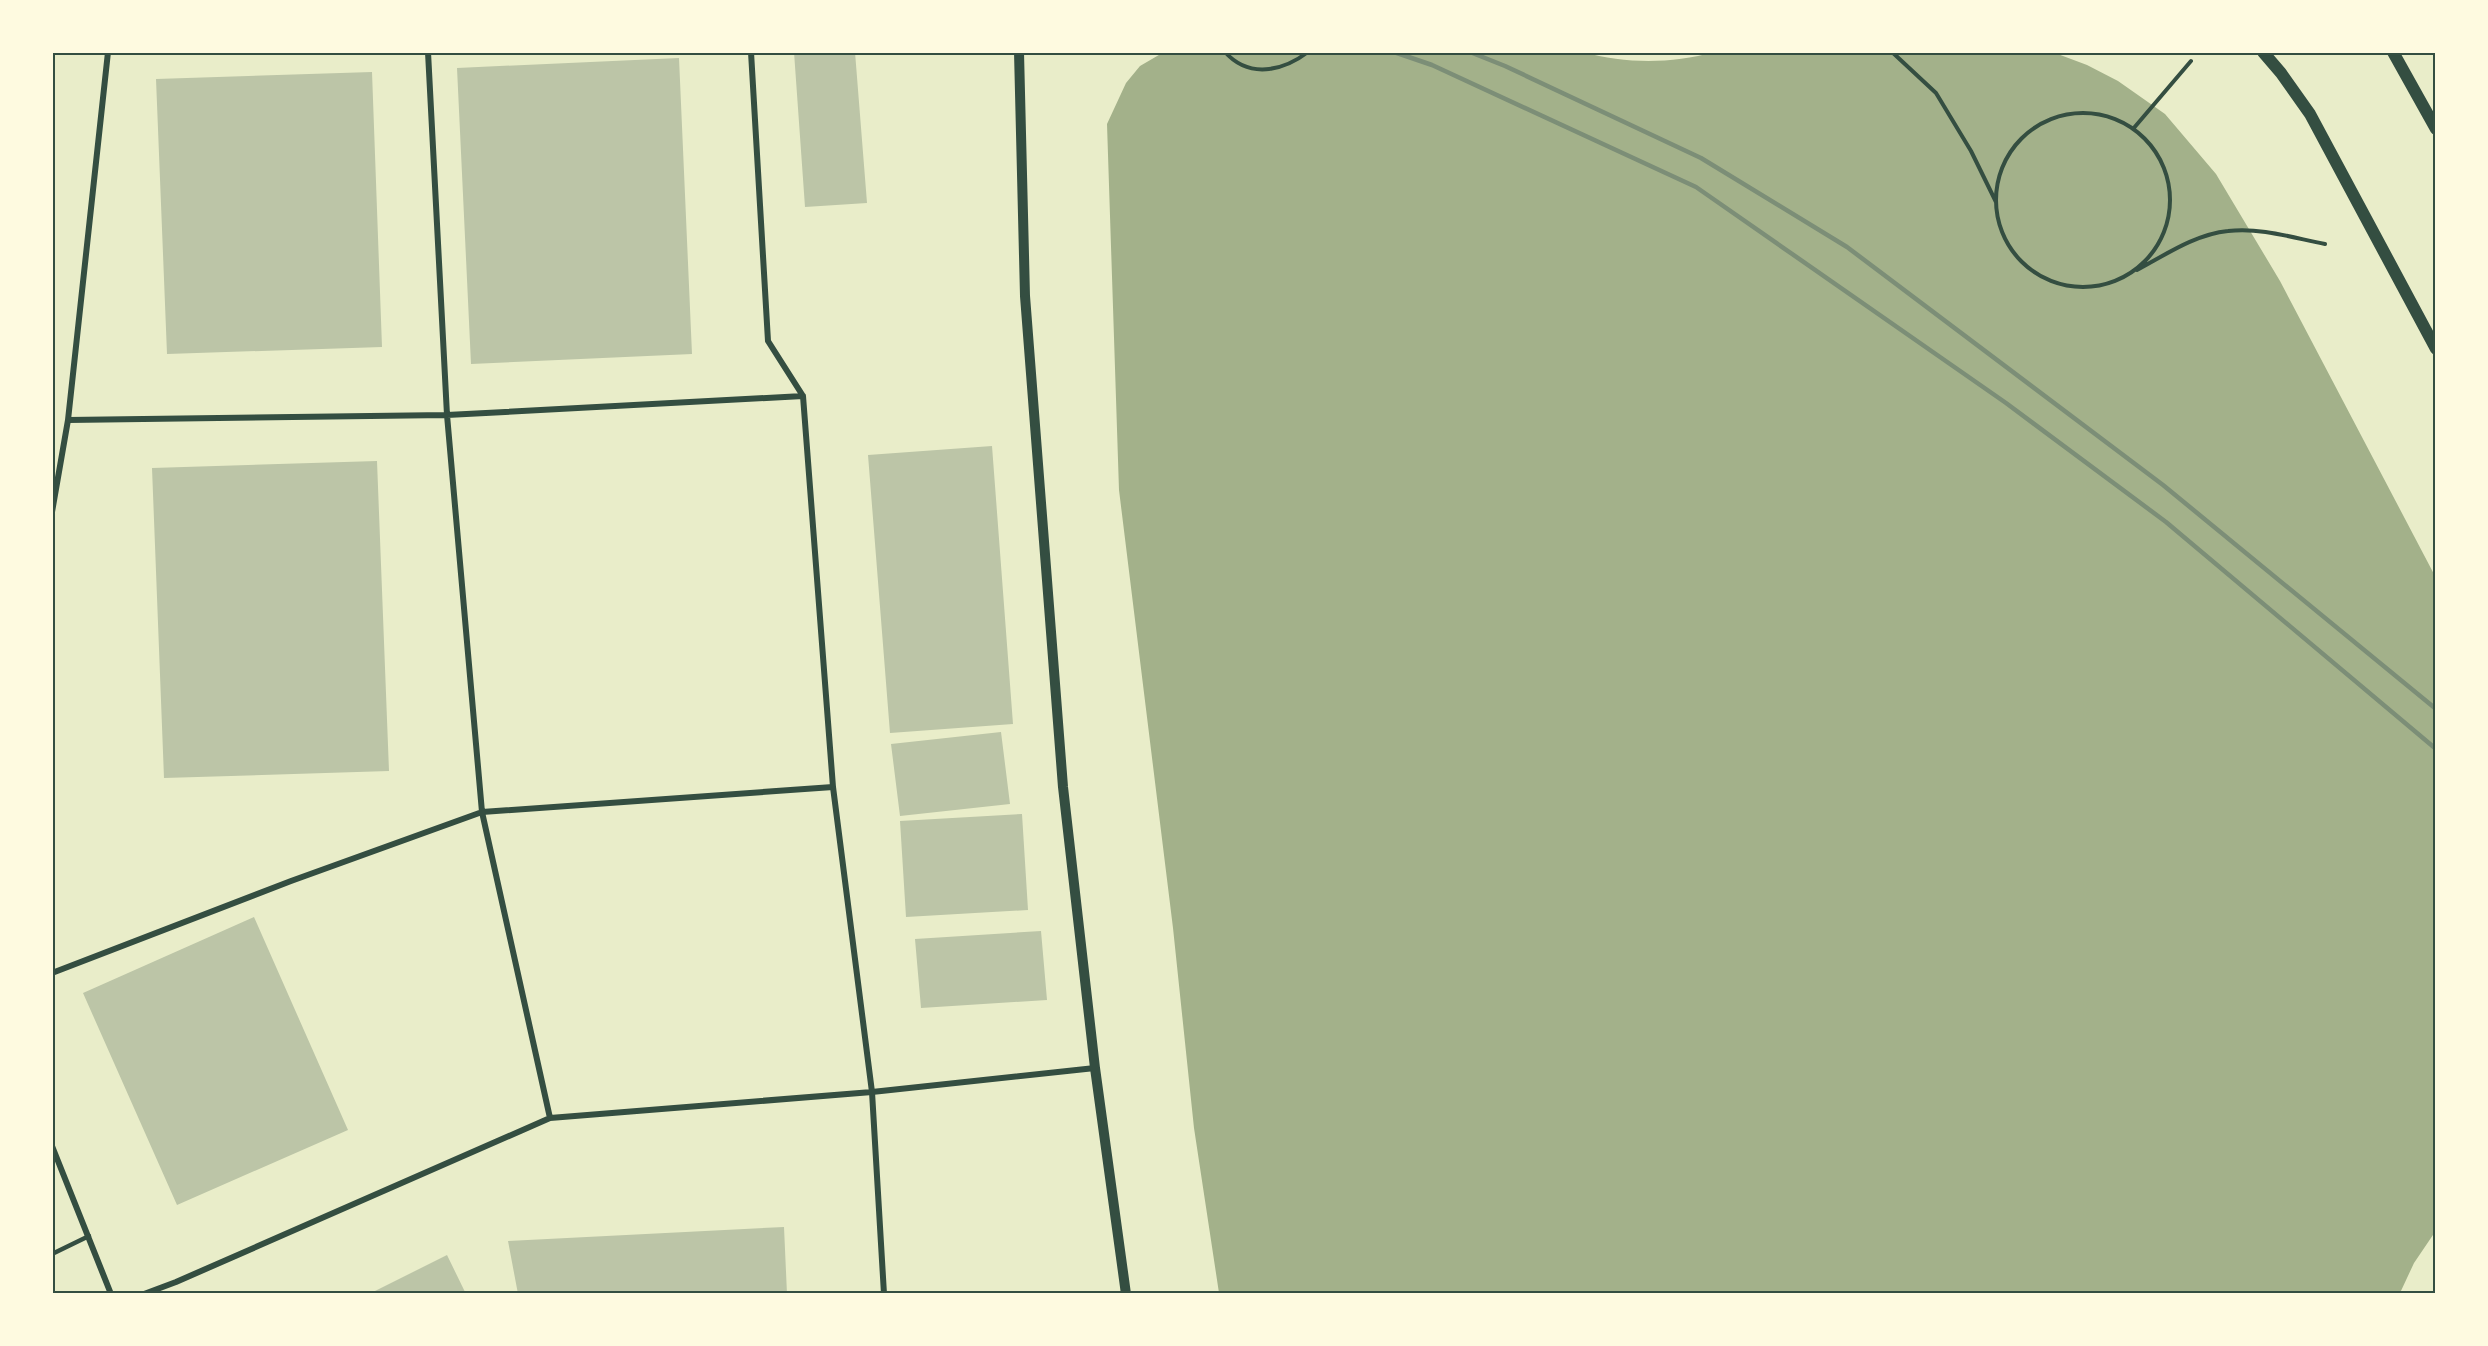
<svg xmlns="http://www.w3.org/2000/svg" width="2488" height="1346" viewBox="0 0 2488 1346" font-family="'IBM Plex Serif',serif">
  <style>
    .water { fill: #a3b18a }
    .building { fill: #bcc5a7 }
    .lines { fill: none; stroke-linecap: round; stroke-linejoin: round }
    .path { stroke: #344e41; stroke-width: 4 }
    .service { stroke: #344e41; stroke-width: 4.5 }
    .minor { stroke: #344e41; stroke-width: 6 }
    .tertiary { stroke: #344e41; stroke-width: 10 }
    .secondary { stroke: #344e41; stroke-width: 12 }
    .rail { stroke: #7c8e77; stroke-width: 4.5 }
    .neatline { fill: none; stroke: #344e41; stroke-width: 2 }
  </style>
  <rect width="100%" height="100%" fill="#e9edc9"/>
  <!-- water -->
  <path class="water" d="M1164,52H1582C1628,64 1669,64 1715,52L2055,53L2087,65L2118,81L2165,114L2216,174L2280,281L2435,576V1232L2414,1263L2400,1293H1219L1194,1128L1173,928L1119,490L1107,124L1126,83L1140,66Z"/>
  <!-- building -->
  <path class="building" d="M794,52H855L867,203L805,207Z
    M679,58L692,354L471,364L457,68Z
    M372,72L382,347L167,354L156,79Z
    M992,446L1013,724L890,733L868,455Z
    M377,461L389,771L164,778L152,468Z
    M1001,732L1010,804L900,816L891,744Z
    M1022,814L1028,910L906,917L900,821Z
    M254,917L348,1130L177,1205L83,993Z
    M1041,931L1047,1000L921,1008L915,939Z
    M784,1227L787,1294H518L508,1241Z
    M447,1255L466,1294H369Z"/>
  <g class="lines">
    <!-- path -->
    <path class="path" d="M1225,52C1249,79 1283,71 1308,52
      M1892,52L1936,93L1971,151L1996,202
      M1996 200a87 87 0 1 1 174 0a87 87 0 1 1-174 0Z
      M2133,129L2191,61
      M2137,270C2165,255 2196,234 2228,231C2260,227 2294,238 2325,244"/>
    <!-- service -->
    <path class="service" d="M52,1254L89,1236"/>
    <!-- minor -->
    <path class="minor" d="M428,52L447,415L482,812L550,1118
      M751,52L768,341L803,396L833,787L872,1092L884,1294
      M68,420L447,415L803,396
      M52,512L68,420L108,52
      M52,973L291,881L482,812L833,787
      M52,1146L111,1294
      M144,1294L176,1282L550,1118L872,1092L1095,1068"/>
    <!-- tertiary -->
    <path class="tertiary" d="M1019,52L1025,296L1063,787L1095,1068L1126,1294"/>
    <!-- secondary -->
    <path class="secondary" d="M2263,52L2281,73L2310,114L2436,349
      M2393,52L2436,129"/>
    <!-- rail -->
    <path class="rail" d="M1394,52L1432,65L1696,187L2006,403L2166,522L2436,749
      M1470,52L1505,66L1701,158L1847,247L2163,485L2436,709"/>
  </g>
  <!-- border -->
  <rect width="2488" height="1346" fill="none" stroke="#fefae0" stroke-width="108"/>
  <rect x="54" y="54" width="2380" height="1238" class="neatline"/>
</svg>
